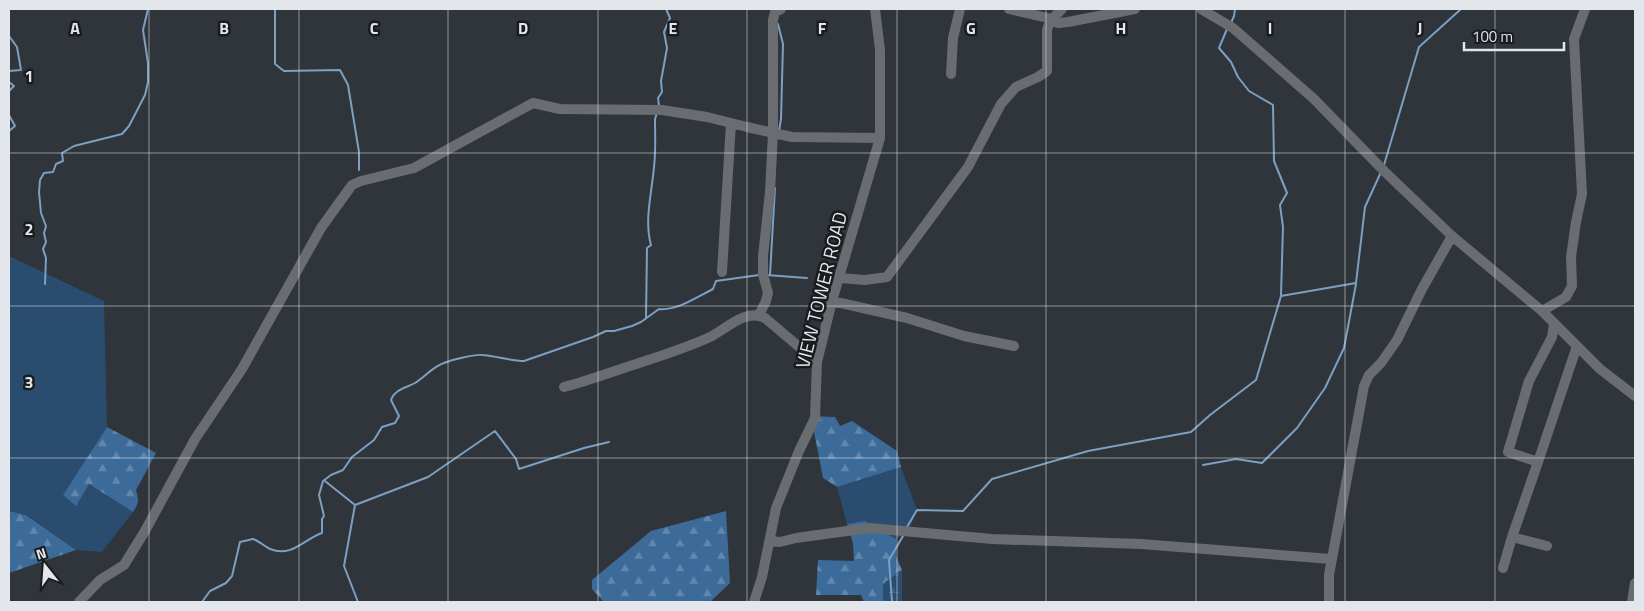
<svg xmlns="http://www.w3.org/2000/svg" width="1644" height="611" viewBox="0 0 1644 611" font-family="'Titillium Web',sans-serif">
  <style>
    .green { fill: #294c6f }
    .forest { fill: url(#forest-firs) }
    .wetland { fill: url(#wetland-marsh) }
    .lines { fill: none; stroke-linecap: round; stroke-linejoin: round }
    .stream { stroke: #7d9fc1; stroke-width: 2 }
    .minor { stroke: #696c70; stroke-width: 10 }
    .grid { fill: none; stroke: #e3e7eb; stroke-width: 1; stroke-opacity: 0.55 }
    .labels { text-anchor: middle; stroke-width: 5; stroke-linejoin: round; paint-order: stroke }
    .street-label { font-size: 19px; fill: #e3e7eb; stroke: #191c1f }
    .grid-label { font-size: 16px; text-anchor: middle; font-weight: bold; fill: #e3e7eb; stroke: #191c1f; stroke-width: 5; stroke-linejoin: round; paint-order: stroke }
  </style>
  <defs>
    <pattern id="forest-firs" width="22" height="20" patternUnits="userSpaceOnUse" patternTransform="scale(1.25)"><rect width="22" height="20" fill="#3d6b99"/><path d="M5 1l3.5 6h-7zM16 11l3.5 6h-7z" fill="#6287ac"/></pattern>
    <pattern id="wetland-marsh" width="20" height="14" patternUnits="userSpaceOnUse" patternTransform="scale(1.25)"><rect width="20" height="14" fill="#294c6f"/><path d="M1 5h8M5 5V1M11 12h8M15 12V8" fill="none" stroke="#486684"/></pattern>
  </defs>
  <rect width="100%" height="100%" fill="#2f353b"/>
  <!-- green -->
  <path class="green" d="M9,256L104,301L107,427L63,495L89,484L133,512L102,552L76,550L27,515L9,511Z
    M901,467L917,510L908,532L896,539L865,521L847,524L837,487Z"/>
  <!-- forest -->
  <path class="forest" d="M811,416L835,417L840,426L852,421L897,451L901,467L837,487L823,478Z
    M107,427L156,453L136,490C139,500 139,503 133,512L89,484L76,506L63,495Z
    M9,511L26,515L76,550L9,573Z
    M726,511L730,583L710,602H604L592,589V580L651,531Z
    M865,521L896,539V556L902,570L883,584V602H864L861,595H816L818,560L854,561L853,543L847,524Z"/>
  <!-- wetland -->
  <path class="wetland" d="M902,570V602H883V584Z"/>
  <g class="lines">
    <!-- stream -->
    <path class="stream" d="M275,9V64L284,71L340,70L348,85L359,152V170
      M1231,23L1234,16L1235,9
      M778,24L783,44L781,119L779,131
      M1227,29L1219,48L1231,62L1238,77L1249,91L1273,105L1274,161L1287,193L1280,205L1283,227L1281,295
      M9,36L17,47L21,70L9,71
      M9,82L14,86L9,91
      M659,106L658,98L662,92L661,81L667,48L664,32L670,18L666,9
      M9,115L15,126L9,131
      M1384,165L1419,47L1461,9
      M766,275L807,278
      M770,275L775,188
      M45,284L46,258L43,249L46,242L44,233L46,226L41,213L39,192L40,180L44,173L53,172L56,164L63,161L62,153L74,146L122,134L129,126L145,95L148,82V63L143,30L148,9
      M646,318L647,248L651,245C644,220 652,192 654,167C656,151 655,135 655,119L657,113
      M1203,465L1236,459L1262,463L1297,428L1325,388L1344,348L1356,284
      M325,481L355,505L428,477L495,431L516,459L519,469L584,448L609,442
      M355,505L344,566L358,602
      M907,527L917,510L963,511L992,479L1088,451L1191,432L1210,415L1256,380L1281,296L1356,283L1365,207L1381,172
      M202,602L210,591L226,583L232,576L240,542L253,539C259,541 264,546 270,549C292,558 304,539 322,533V519L324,516L319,495L323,481L331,475L343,470L352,457L374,440L382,427L395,423L399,416L391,400C395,389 406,388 415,383C425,377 432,367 444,363C451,360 475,354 482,355C497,356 510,361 524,361L593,337L606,331H614L632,326L641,322L659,309C677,311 697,297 713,289L716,281L759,275
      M892,602L889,560L903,536"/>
    <!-- minor -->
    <path class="minor" d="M1009,9L1048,18L1050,21L1062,9
      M1201,9L1233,28L1314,99L1385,172L1452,236L1542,311L1600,369L1635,396
      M951,74L953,38L960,9
      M722,272L731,123
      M840,278L865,280L887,277L968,167L1001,104L1016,87L1038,77L1047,71V30L1050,21L1059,23L1068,22L1135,9
      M832,301L907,318L964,336L1014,346
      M1542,311L1566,297L1572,286L1571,257L1576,222L1582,194L1574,39L1585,9
      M759,315L766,301L768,293L763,274V256L770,192L773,133V20L775,12L781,9
      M564,387C587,381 608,373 630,366C657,357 684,349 710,337C726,329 746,308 765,318L817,362
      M1538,462L1577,346
      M1512,537L1547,546
      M770,541L780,542L796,538L869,528L992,539L1141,544L1331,559
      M1503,568L1512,537L1538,462L1508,452L1529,381L1552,337L1554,324
      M79,602L100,580L124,565L145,531L195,439L242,369L321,228L352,185L361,181L414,168L533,103L560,109L662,110L707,117L747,127L792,137L880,138
      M754,602L762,577L776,508L799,451L815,418L817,362L832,301L880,138V50L875,9
      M1329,602V575L1364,386L1369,375L1381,363L1397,340L1422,289L1452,236
      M1632,602L1635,583"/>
  </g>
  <!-- grid -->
  <path class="grid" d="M149,9V602M299,9V602M448,9V602M598,9V602M747,9V602M897,9V602M1046,9V602M1196,9V602M1345,9V602M1495,9V602M9,153H1635M9,306H1635M9,458H1635"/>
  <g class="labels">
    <!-- street labels -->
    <g class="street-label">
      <text transform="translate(821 290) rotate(-76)" y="7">VIEW TOWER ROAD</text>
    </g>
  </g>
  <g class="grid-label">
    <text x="75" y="34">A</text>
    <text x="224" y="34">B</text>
    <text x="374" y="34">C</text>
    <text x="523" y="34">D</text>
    <text x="673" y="34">E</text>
    <text x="822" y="34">F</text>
    <text x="971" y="34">G</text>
    <text x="1121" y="34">H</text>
    <text x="1270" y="34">I</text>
    <text x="1420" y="34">J</text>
    <text x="29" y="82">1</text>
    <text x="29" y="235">2</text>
    <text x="29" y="388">3</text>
  </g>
  <!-- border -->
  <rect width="1644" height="611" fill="none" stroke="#e3e7eb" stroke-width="20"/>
  <!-- north arrow -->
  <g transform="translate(45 566) rotate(343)" stroke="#191c1f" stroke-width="4" paint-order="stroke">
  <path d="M0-4L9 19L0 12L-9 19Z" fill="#e3e7eb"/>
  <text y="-8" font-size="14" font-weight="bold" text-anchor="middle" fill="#e3e7eb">N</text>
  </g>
  <!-- scale -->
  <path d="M1464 42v8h100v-8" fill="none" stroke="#e3e7eb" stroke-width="2.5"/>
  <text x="1472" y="42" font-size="15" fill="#e3e7eb" stroke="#191c1f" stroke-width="4" paint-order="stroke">100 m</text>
</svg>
